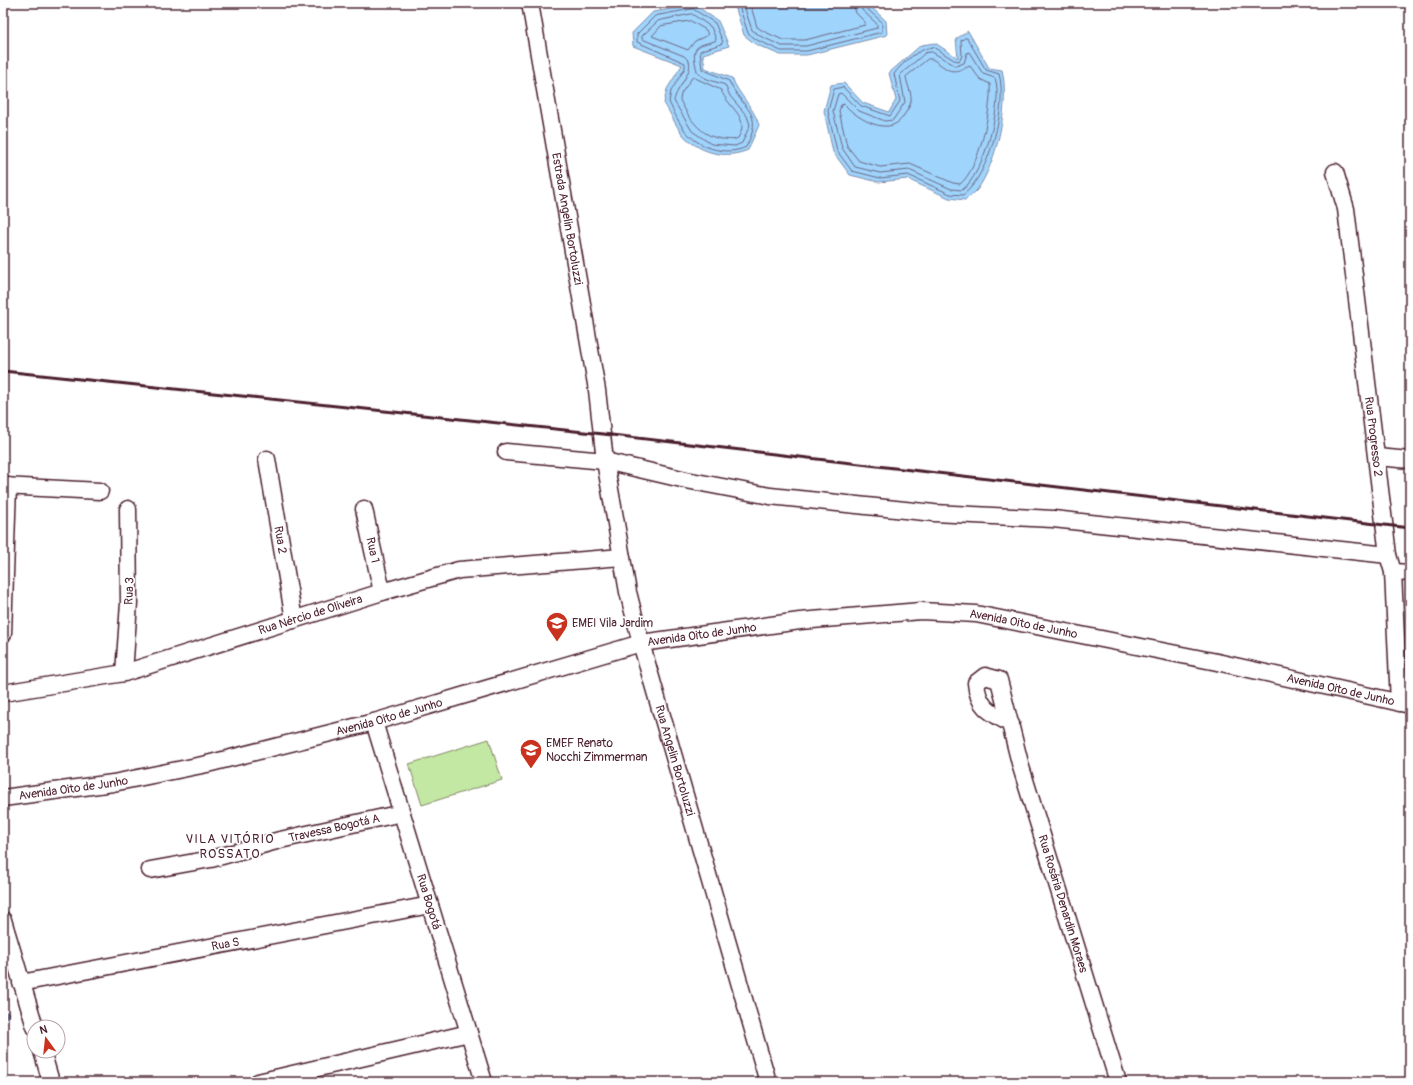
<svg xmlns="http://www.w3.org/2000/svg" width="1413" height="1085" viewBox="0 0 1413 1085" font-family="Pangolin,sans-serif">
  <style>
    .green { fill: #c2e8a3; stroke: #868467 }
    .water { fill: #9fd4fd; stroke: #7d8ca9 }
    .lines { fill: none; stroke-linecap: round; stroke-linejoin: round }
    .shore { stroke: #6c677f; stroke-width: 1 }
    .stream { stroke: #7d8ca9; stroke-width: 5 }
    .minor-casing { stroke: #4a1f2b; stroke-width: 19 }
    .minor { stroke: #fff; stroke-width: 16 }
    .rail { stroke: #4a1f2b; stroke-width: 3 }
    .labels { text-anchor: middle; stroke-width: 3.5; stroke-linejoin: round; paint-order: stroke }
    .street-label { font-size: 12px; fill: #4a1f2b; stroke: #fff }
    .poi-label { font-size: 12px; fill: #4a1f2b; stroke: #fff; text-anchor: start }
    .neighbourhood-label { font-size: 13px; letter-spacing: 1px; fill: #4a1f2b; stroke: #fff }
  </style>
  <rect width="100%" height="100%" fill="#fff"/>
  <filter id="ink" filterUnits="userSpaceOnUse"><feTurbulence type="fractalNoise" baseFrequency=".025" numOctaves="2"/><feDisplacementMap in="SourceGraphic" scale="8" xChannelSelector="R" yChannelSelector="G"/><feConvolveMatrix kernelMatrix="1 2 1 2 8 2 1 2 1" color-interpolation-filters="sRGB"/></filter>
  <g filter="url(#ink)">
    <!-- green -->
    <path class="green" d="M489,739L502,780L422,805L409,764Z"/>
    <!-- water -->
    <path class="water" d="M734,3H867L886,21L887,35L807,55H780L755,44L744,35Z
      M695,5L718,21L729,46L703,54L705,68L732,78C740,97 753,106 759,125L748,150C727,159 702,154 685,137C677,129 671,114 664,103L667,89L682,65L633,46L632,33L653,12Z
      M968,31L989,68L1002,70C1010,102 997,163 977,190C974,194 968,197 965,200L949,198L907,179L879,182L850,175L833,152L824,111L831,85L844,83L863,103L889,112L896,100L889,73L921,45L935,43L958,58L956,39Z"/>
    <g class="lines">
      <!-- shore -->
      <path class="shore" d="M738,3L748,33L757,40L781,51H807L882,32V22L866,8L864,3
        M743,3L752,30L760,36L782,46H806L877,28V24L862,10L859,3
        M750,3L757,27L763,31L783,40H805L865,25V22L856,13L853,3
        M693,9L715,23L723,42L721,44L700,51L702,69L729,81C743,111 765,111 746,147C728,156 702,149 688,134C680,126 674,112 669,102L671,91L685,68V63L637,42V34L655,16Z
        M692,14L711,27L716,39L715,41C700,45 692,45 695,62C696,66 696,71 699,74C705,80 718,82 725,85L730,96L747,116L750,125L742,143L735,146L711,144L692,131L674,101C676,88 693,73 689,61L684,56L642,39V36L658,21Z
        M691,21L706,30L708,35L695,41L688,50L652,36L661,26Z
        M965,38H967L986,70L999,74C1008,104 989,176 963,195L950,194L908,175L880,178L852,171L837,151L828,111L834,89L843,87L861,106L890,116L900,101L894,74C903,62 918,49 933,47L954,60L959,61L962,56L961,41Z
        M932,52L956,66L964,63L967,53L969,52L983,74L995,78C1004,102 983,176 962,190L951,189L909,170L880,173L855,167L842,148L833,111L838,94L841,93L859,111L885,121L893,120L905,102L900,75L925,53Z
        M928,59H932C951,71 949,75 970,66L980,79L990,84C992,108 979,170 960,184L953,183L910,164L880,167L859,161L847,146L839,111L841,105L844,104C857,119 891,139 904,115C907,111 910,106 911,101C912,93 907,85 906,77Z
        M693,77L721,90C729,109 751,117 738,138C733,141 728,139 722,139C700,136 689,118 680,100L681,94Z"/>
      <!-- stream -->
      <path class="stream" d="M3,1018L7,1014"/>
      <!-- minor casing -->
      <g class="minor-casing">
        <g id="minor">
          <path id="s1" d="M530,3L597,390L605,461L628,592L641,643L768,1082"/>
          <path id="s2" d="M1335,172L1346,209L1388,555L1393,572L1399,703"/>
          <path d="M506,452L605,461L686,480L770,496L934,513L1053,519L1388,555"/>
          <path d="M1377,457L1410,460"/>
          <path id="s3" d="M267,459L294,620"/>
          <path d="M3,486L100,491"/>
          <path id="s4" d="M364,509L382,592"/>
          <path d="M1393,572L1410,573"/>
          <path d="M3,634L8,486"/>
          <path d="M124,673L129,603L128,509"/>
          <path id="s5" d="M3,693L124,673L382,592L459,570L622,557"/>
          <path id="s6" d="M374,722L484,1082"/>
          <path id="s7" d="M1011,724C991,713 978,708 976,683L985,676L999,680L1021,767L1118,1082"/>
          <path id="s8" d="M3,798L113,783L207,764L374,722L641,643L800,621L921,611L976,614L1036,626L1217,662L1410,705"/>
          <path id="s9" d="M150,870L211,859L280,840L402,813"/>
          <path d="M3,920L35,1027"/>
          <path id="s10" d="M21,983L430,905"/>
          <path d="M42,1051L51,1082"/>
          <path d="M258,1082L469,1033"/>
        </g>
      </g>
      <!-- minor -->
      <use href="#minor" class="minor"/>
      <!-- rail -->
      <path class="rail" d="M3,371L603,434L1410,528"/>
    </g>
  </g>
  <!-- icons -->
  <defs>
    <g id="school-pin" transform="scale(1.15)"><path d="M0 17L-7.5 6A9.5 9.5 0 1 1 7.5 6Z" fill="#c8321e" stroke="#fff"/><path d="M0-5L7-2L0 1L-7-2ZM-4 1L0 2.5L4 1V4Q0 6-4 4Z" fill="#fff"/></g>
  </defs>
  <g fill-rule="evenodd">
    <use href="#school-pin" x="557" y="623"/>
    <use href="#school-pin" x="531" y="750"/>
  </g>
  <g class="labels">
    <!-- street labels -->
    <g class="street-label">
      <text dy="4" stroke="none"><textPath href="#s1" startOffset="219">Estrada Angelin Bortoluzzi</textPath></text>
      <text dy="4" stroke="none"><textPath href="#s2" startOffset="268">Rua Progresso 2</textPath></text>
      <text dy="4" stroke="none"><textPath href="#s3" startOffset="82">Rua 2</textPath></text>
      <text dy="4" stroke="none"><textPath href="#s4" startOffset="42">Rua 1</textPath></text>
      <text transform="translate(129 591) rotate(-88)" y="4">Rua 3</text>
      <text dy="4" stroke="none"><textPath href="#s5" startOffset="318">Rua Nércio de Oliveira</textPath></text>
      <text dy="4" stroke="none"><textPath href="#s8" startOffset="1043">Avenida Oito de Junho</textPath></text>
      <text dy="4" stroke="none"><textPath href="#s8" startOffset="719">Avenida Oito de Junho</textPath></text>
      <text dy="4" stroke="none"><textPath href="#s8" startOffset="1367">Avenida Oito de Junho</textPath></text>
      <text dy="4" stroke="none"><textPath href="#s8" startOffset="395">Avenida Oito de Junho</textPath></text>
      <text dy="4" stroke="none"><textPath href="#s1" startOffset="772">Rua Angelin Bortoluzzi</textPath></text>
      <text dy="4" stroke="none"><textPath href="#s8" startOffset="71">Avenida Oito de Junho</textPath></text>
      <text dy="4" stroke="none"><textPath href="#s9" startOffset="189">Travessa Bogotá A</textPath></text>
      <text dy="4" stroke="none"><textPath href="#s6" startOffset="188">Rua Bogotá</textPath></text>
      <text dy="4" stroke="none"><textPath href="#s7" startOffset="316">Rua Rosária Denardin Moraes</textPath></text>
      <text dy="4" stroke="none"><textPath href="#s10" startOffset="208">Rua S</textPath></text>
    </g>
    <!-- poi labels -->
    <g class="poi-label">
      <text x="572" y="627">EMEI Vila Jardim</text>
      <text x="546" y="747">EMEF Renato<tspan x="546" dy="14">Nocchi Zimmerman</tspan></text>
    </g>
    <!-- neighbourhood labels -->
    <g class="neighbourhood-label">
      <text x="230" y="843">VILA VITÓRIO<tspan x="230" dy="15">ROSSATO</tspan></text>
    </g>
  </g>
  <!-- margin -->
  <rect width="1413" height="1085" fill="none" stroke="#fff" stroke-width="16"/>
  <rect x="8" y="8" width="1397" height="1069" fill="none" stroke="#4a1f2b" stroke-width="1.5" filter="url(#ink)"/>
  <!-- north arrow -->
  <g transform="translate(46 1039) rotate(345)"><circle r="19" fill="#ffffff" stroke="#b7a5aa"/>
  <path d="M0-3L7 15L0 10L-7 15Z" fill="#c8321e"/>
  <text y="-6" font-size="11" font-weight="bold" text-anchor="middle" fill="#4a1f2b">N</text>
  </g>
</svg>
